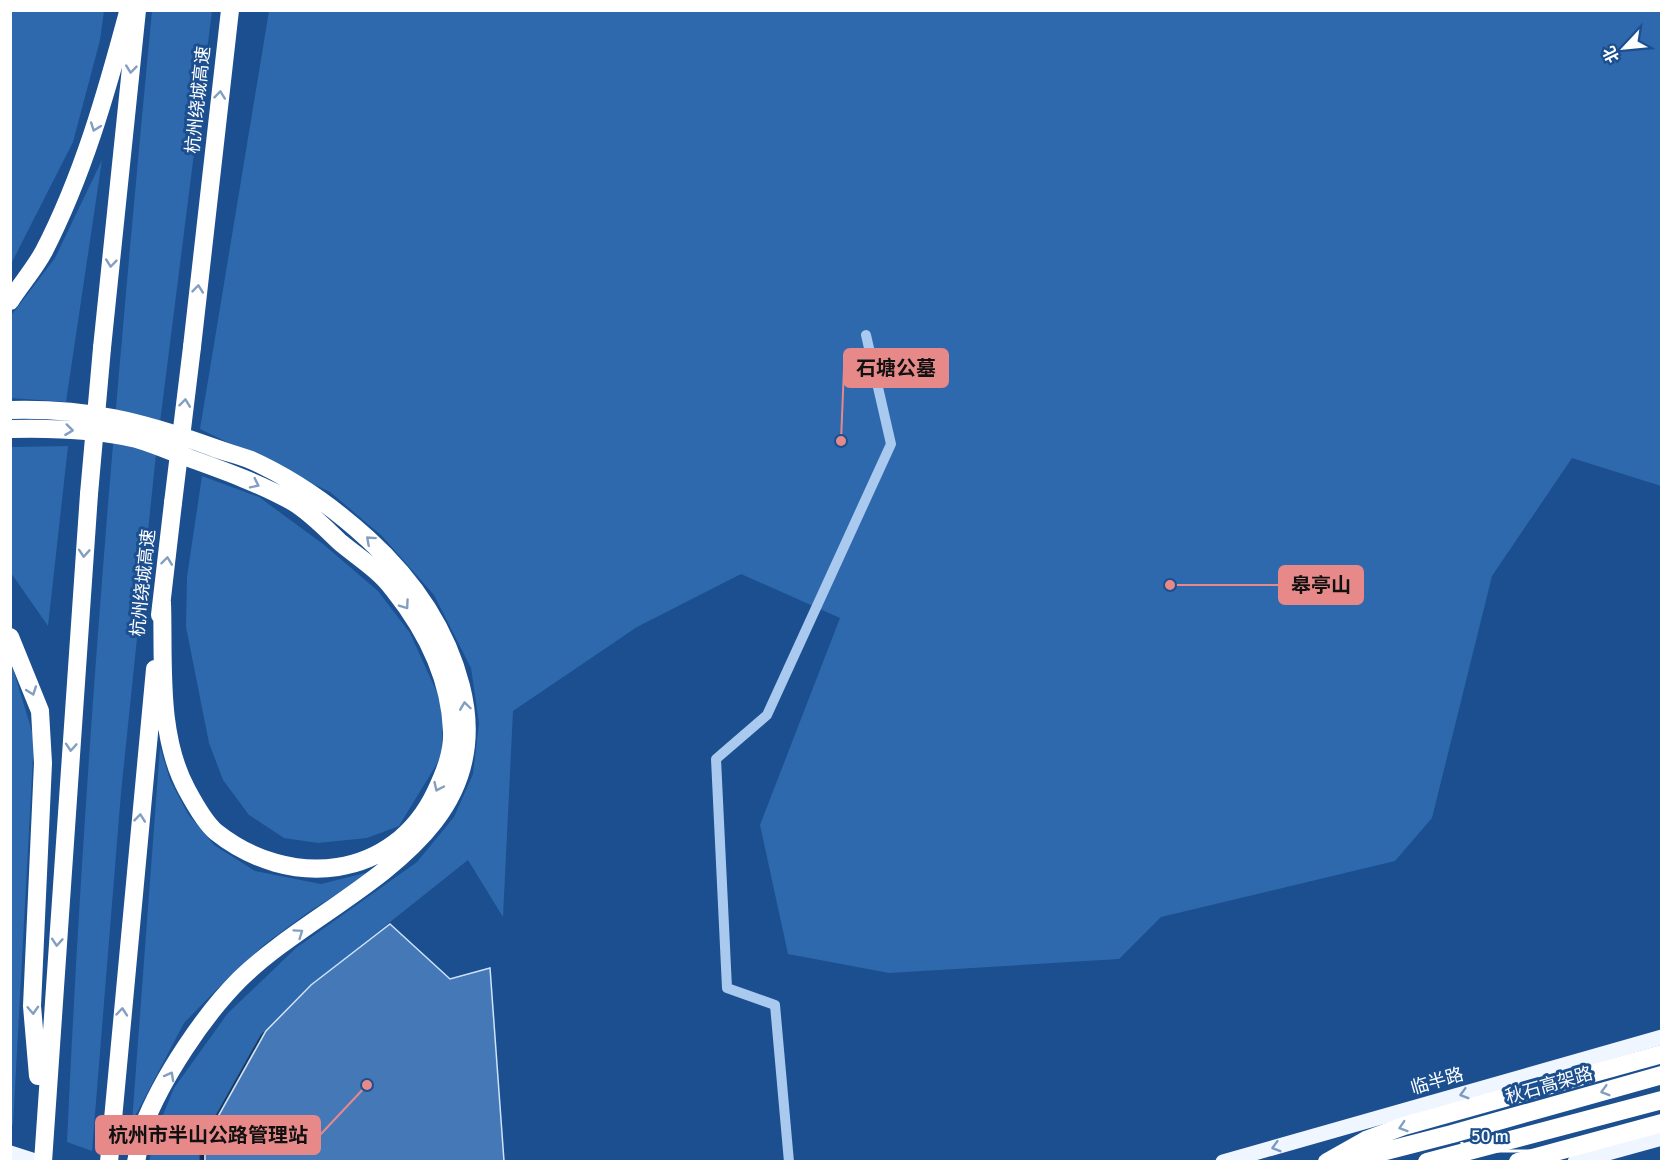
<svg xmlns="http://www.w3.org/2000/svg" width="1672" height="1172" viewBox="0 0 1672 1172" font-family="Signika,'Noto Sans SC',sans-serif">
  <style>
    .green { fill: #2e69ad }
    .building { fill: #4478b7; stroke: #cfe3fa; stroke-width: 1.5; filter: url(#shadow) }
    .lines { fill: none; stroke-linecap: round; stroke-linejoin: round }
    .minor { stroke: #a9c9ee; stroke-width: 10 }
    .major { stroke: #f0f6ff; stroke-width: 15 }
    .highway { stroke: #fff; stroke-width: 18 }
    .highway-bridge { stroke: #fff; stroke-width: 18 }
    .oneway { stroke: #829ec1 }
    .oneway2 { stroke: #7b9ac1 }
    .labels { text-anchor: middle; stroke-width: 6; stroke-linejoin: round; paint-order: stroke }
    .street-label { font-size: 18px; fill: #fff; stroke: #1b4f8f }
    .leader { fill: none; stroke: #e88989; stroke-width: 2 }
    .callout-dot { fill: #e88989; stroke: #1b4f8f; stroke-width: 2 }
    .callout { fill: #e88989; stroke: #e88989; stroke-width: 2 }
    .callout-label { font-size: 20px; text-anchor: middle; font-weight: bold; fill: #111 }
  </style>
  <defs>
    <filter id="shadow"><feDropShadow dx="-4.5" dy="4.5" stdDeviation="0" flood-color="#0009"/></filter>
  </defs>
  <rect width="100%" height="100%" fill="#1b4f8f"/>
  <!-- green -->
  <path class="green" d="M11,10L104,11L100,40L73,142L11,264Z
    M152,11H212L156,454L121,793L92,1151L67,1142C84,764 116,387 152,11Z
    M269,11H1661V486L1572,458L1492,576L1432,818L1395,861L1161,917L1119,959L889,973L788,954L760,825L840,618L741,574L637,627L513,711L503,917L468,860L311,985L266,1031L205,1140V1161L149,1162L156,1132L174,1088L228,1013L296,948L417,862L454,817L473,774L479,723L471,668L434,595L382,536L330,492L200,429Z
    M102,160L66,402L11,398L10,317L55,258Z
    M68,446L48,626L11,573V447Z
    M202,476L259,497L323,544L378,591L410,633L444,708L441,757L399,826L367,838L318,843L284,838L249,815L223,780L209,743L186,627L187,577Z
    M10,659L34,738L13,1125L10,1124Z
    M160,747L170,780L188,814L214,845L255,871L321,884L373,871L307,913L265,944L224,982L184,1023L132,1122Z"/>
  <!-- building -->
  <path class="building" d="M390,924L450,979L490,968L504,1161H205V1140L266,1031L311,985Z"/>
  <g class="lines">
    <!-- minor -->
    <path class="minor" d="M789,1162L775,1005L727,988L716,759L767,715L891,444L866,335"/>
    <!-- major -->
    <path class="major" d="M10,1153L38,1162
      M1223,1162L1662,1037
      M1575,1162L1662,1138"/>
    <!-- highway -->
    <path class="highway" d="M10,301C21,284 35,268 44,251C83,175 106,94 128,12
      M192,347L230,10
      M102,348L137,10
      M10,410C87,408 141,421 212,447C225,452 238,455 251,460C293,479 334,508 368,539C412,579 446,628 461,686C501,842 328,893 240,979C203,1016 162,1078 143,1127C139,1137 139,1150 136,1162
      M10,429C52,428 96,429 137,439C154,444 170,451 186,457C222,470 259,483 293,502C310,512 326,529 341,543C358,557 380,571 393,589C425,629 450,678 452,731C453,752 445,772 436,791C394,881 289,890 216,832C205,823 194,803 187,790C157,735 164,663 162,602
      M160,615L173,503
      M10,637L40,711L43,763L32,1006L38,1076
      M43,1162L89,494
      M109,1162L155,669
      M1327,1162L1366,1140L1404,1126L1662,1054
      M1343,1162L1452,1134L1662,1075
      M1427,1162L1662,1100
      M1518,1162L1662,1123"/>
    <!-- highway-bridge -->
    <path class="highway-bridge" d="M89,494L102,348
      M173,503L192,347"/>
  </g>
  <!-- one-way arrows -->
  <defs><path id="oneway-chevron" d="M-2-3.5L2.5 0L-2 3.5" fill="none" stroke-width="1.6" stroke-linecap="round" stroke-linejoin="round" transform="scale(1.5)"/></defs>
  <g class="oneway">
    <use href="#oneway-chevron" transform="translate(131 69) rotate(96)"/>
    <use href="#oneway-chevron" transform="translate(220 95) rotate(-84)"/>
    <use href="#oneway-chevron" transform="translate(95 127) rotate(110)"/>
    <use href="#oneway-chevron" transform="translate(111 263) rotate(96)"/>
    <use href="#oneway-chevron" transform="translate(198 289) rotate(-84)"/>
    <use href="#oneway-chevron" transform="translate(185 403) rotate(-83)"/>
    <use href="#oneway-chevron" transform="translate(69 430) rotate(7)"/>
    <use href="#oneway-chevron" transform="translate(255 484) rotate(26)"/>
    <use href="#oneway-chevron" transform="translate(370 540) rotate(-138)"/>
    <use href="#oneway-chevron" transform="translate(84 553) rotate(94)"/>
    <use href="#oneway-chevron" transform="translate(167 561) rotate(-83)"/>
    <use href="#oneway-chevron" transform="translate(405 605) rotate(55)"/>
    <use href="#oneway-chevron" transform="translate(32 691) rotate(70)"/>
    <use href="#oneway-chevron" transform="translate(465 706) rotate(-98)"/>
    <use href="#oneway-chevron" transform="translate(71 747) rotate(94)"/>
    <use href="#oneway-chevron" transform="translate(438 787) rotate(115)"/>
    <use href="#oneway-chevron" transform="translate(140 818) rotate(-84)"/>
    <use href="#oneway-chevron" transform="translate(299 933) rotate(-35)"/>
    <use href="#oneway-chevron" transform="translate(57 942) rotate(94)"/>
    <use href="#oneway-chevron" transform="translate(33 1010) rotate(87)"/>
    <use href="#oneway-chevron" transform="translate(122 1012) rotate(-85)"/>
    <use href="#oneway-chevron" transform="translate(170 1076) rotate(-61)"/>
    <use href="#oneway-chevron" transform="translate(1605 1091) rotate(164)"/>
    <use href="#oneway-chevron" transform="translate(1403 1127) rotate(162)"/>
  </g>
  <g class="oneway2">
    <use href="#oneway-chevron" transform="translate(1464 1094) rotate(164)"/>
    <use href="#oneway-chevron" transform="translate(1276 1147) rotate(164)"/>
  </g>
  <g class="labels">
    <!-- street labels -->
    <g class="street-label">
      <text transform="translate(198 100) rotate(-84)" y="6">杭州绕城高速</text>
      <text transform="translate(143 583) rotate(-84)" y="6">杭州绕城高速</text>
      <text transform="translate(1437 1081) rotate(-16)" y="6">临半路</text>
      <text transform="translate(1549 1085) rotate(-16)" y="6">秋石高架路</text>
    </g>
  </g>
  <!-- callouts -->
  <path class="leader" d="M841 441L844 368M1170 585L1279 585M367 1085L320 1135"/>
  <g class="callout-dot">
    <circle cx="841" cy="441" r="6"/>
    <circle cx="1170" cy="585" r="6"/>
    <circle cx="367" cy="1085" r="6"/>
  </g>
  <g class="callout">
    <rect x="844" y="349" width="104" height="38" rx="6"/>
    <rect x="1279" y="566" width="84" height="38" rx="6"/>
    <rect x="96" y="1116" width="224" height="38" rx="6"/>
  </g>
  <g class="callout-label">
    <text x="896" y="375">石塘公墓</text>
    <text x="1321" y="592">皋亭山</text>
    <text x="208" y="1142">杭州市半山公路管理站</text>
  </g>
  <!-- border -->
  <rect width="1672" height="1172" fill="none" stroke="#ffffff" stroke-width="24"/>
  <!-- north arrow -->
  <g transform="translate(1624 48) rotate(244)" stroke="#1b4f8f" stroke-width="4.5" paint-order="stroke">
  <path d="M0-4.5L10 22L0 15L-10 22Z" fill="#ffffff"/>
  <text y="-9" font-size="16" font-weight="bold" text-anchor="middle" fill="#ffffff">北</text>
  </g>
  <!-- scale -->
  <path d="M1462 1142v9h117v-9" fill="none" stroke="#ffffff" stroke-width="3"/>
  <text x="1471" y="1142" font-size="18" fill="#ffffff" stroke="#1b4f8f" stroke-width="4.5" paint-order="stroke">50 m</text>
</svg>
